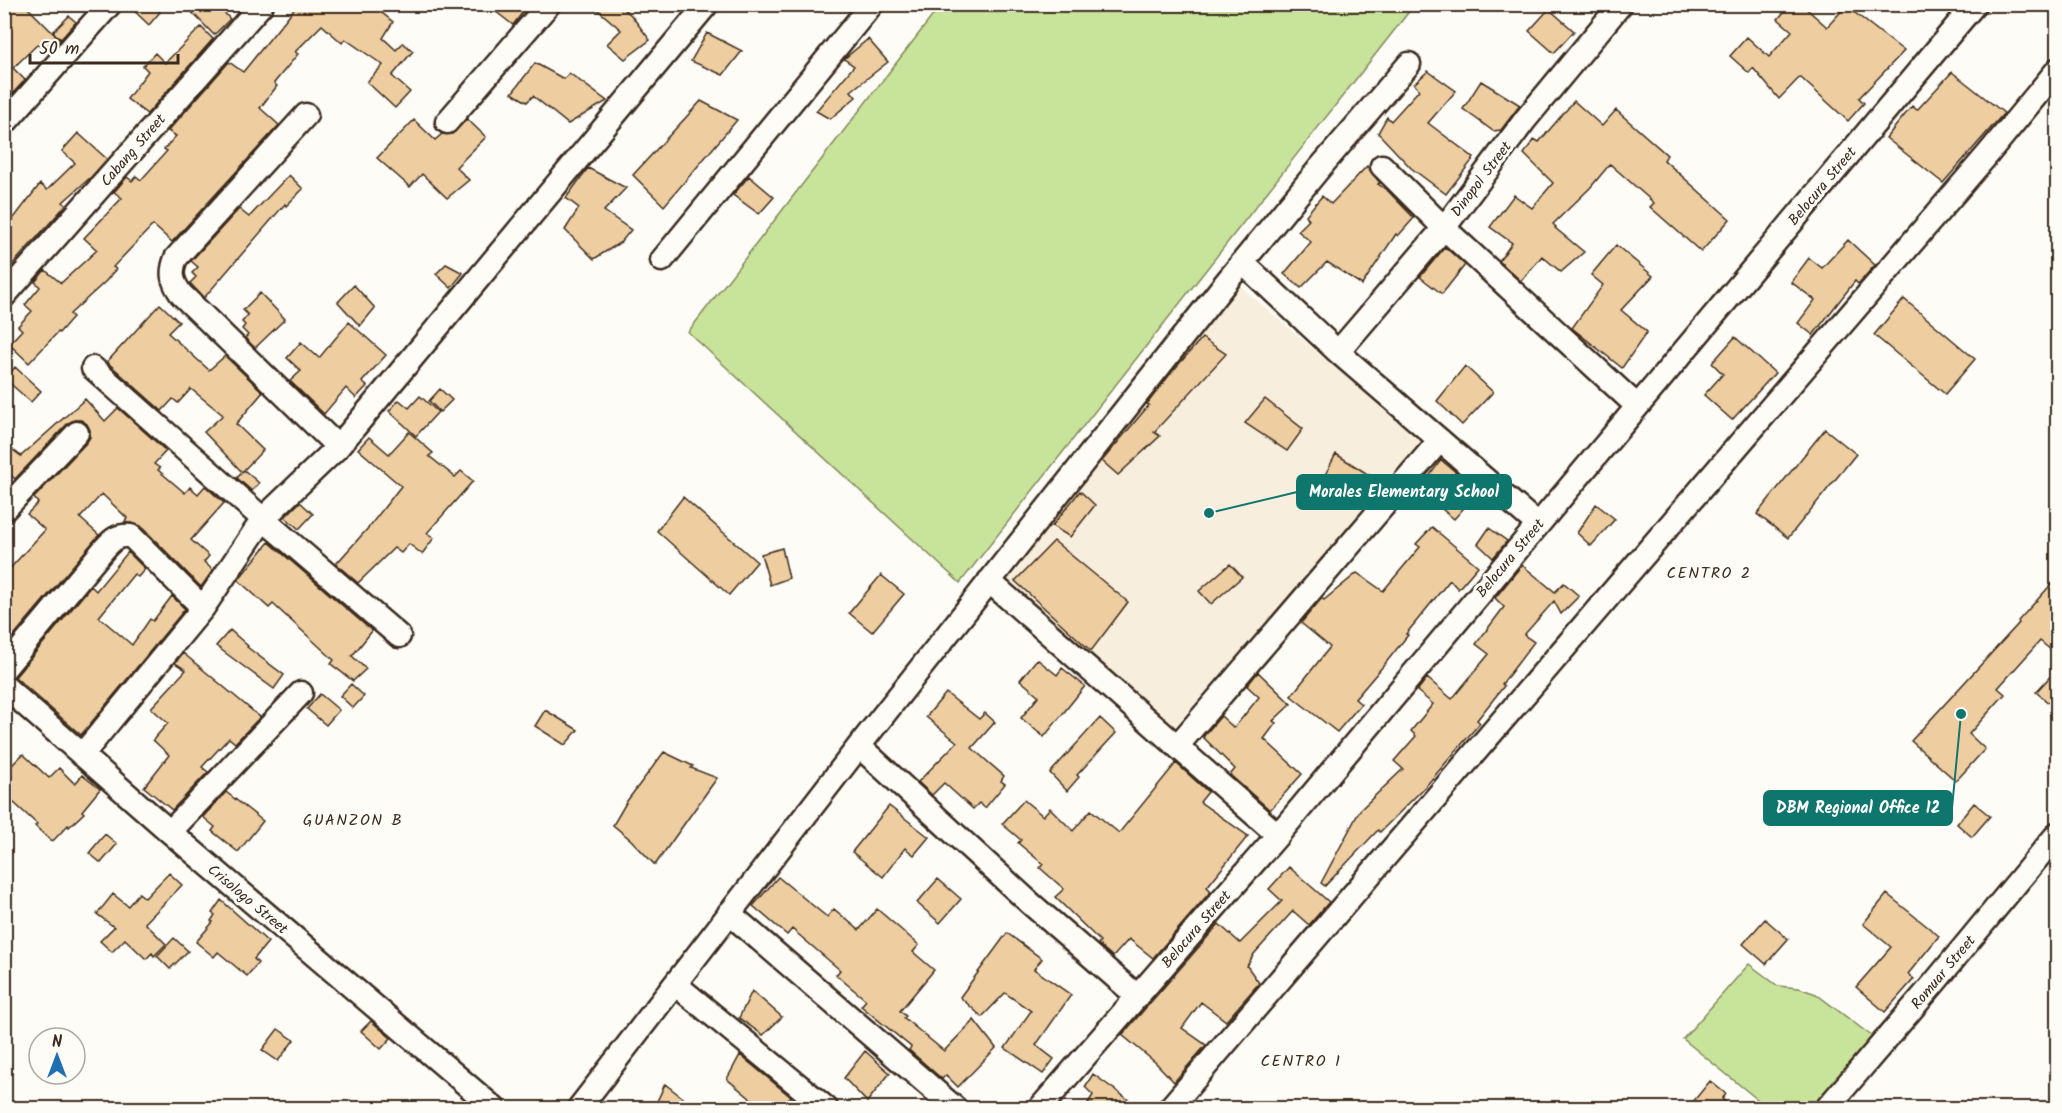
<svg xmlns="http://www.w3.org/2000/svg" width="2062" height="1113" viewBox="0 0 2062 1113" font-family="Kalam,sans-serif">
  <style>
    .built { fill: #f8eedd }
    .green { fill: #c8e49b; stroke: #82875c; stroke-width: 1.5 }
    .building { fill: #eecea0; stroke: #3b2a1e; stroke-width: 1.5 }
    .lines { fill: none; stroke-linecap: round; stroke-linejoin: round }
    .minor-casing { stroke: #3b2a1e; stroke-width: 27 }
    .minor { stroke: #fdfcf7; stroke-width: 22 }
    .labels { text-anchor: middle; stroke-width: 6; stroke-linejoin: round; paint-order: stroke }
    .street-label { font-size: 15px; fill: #3b2a1e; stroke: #fdfcf7 }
    .neighbourhood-label { font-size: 16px; letter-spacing: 1.5px; fill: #3b2a1e; stroke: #fdfcf7 }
    .leader { fill: none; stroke: #0f766e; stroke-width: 2 }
    .callout-dot { fill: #0f766e; stroke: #fdfcf7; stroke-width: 2 }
    .callout { fill: #0f766e; stroke: #0f766e; stroke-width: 2 }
    .callout-label { font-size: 16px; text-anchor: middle; font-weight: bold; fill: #fff }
  </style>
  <rect width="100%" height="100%" fill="#fdfcf7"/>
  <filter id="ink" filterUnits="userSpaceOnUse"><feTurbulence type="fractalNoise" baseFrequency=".0167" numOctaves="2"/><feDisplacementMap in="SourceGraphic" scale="12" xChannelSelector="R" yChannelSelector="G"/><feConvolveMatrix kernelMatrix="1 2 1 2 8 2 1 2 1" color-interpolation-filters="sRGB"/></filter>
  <g filter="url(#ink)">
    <!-- built -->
    <path class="built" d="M1238,284L1423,444L1175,726L999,581Z"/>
    <!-- green -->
    <path class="green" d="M1405,4L1411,9L960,583L688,332L941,5Z
      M1749,964L1778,986L1799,988L1816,994L1873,1037L1811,1108H1768L1683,1039Z"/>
    <!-- building -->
    <path class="building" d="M4,4H24L60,40L49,52L46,49L45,51L38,44L13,68L25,80L4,103Z
      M127,4H152L160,12L149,25Z
      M184,4H216L230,19L214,35Z
      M298,4H371L393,22L383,38L396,50L403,43L413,51L392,76L410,92L395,108L367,82L383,65L345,39L342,43L322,25L295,52L298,54L274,83L277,86L260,108L279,125L172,242L153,225L113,267L116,269L106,281L70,314L73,317L59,333L58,332L29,363L9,344L22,330L18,326L32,311L25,305L40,287L35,282L45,270L61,283L97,250L84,238L122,198L114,192L127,177L132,181L136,176L141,180L167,151L164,149L176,136L168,131L229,62L243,72Z
      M486,4H529L513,25Z
      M591,4H618L631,15L650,40L625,59L607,44L621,30Z
      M1791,4H1801L1827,27L1846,6L1904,51L1859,98L1864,103L1848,121L1800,77L1779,99L1753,68L1749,73L1730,56L1747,37L1769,57L1792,31L1778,19Z
      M1549,9L1574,31L1554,53L1529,31Z
      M69,16L76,22L61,39L53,32Z
      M201,27L213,39L147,114L127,99L148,71L143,66L155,53L165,63Z
      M707,33L742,51L723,75L691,61Z
      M868,39L888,62L851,91L856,97L830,119L816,111L854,66L844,59Z
      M535,63L564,79L569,73L607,101L568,124L533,96L527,102L512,93Z
      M1428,71L1456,91L1428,123L1474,158L1446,194L1411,168L1378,133L1387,117L1391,121L1419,90L1414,84Z
      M1952,72L2004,113L1943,183L1886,138L1912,106L1917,110Z
      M1481,81L1520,105L1501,130L1493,131L1463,109Z
      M701,101L737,120L664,206L633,175Z
      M1574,101L1602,126L1616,110L1667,155L1664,160L1730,219L1701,252L1650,207L1654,203L1610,164L1590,188L1553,224L1556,227L1555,228L1584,252L1561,272L1542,256L1521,281L1499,261L1512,243L1490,227L1514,195L1532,208L1553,183L1524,154L1534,139L1539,142Z
      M467,119L486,137L456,167L469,180L447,198L422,174L410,187L377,158L414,120L435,140L442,134H452Z
      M78,133L107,159L91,177L63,202L66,205L4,274V231L40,184L47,190L75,163L62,151Z
      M1367,166L1380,183L1378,184L1387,190L1414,218L1398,236L1396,234L1362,285L1327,262L1301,288L1284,274L1311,242L1298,231L1309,220L1306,215L1322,196L1331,204Z
      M588,168L626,188L604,211L631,230L621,242L594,259L565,230L579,208L566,198Z
      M289,175L303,189L286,206L285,204L204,298L190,283L196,277L192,273L198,267L191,261L239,209L249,217Z
      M749,176L774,197L759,214L733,195Z
      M1848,240L1875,265L1858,284L1855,281L1813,335L1798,323L1815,300L1791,282L1809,258L1822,268Z
      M1616,245L1653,276L1621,310L1647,332L1622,368L1572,328L1603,285L1591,275Z
      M1445,247L1465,265L1442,294L1420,277Z
      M446,264L463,273L451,288L436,274Z
      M354,285L375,308L360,326L338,302Z
      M260,293L285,319L255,348L245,338L248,335L242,329L245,325L242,322L248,315L243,310Z
      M1904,299L1975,359L1945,394L1874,335Z
      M160,304L179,322L168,333L209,370L225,356L263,392L236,424L263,450L242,472L204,432L223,415L191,389L178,403L173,399L162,411L107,362Z
      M349,322L386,355L362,382L367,386L356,398L346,388L324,414L290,381L301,371L287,358L301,342L319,358Z
      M1735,337L1775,373L1732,420L1704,395L1723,374L1712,363Z
      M1202,338L1226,354L1154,432L1160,436L1118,475L1102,461L1149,405L1147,404L1171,373Z
      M1465,366L1493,392L1462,425L1437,401Z
      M15,367L41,391L31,402L5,379Z
      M440,389L452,400L440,412L429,401Z
      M420,396L438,412L416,436L389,411L399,400L409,408Z
      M85,399L105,421L118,408L166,451L154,464L160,468L158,470L185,493L190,487L198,494L205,486L224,503L191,540L209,556L204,562L213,570L201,587L141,526L132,523H124L127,518L102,494L80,518L99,535L4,647V575L45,530L27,514L38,503L34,498L87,442L90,437V430L87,424L81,420H74L68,423L15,479L4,469V443L21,456Z
      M1265,399L1303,429L1287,451L1245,423Z
      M1825,429L1856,454L1788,538L1757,514Z
      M409,432L433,453L429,456L455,477L461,471L473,481L427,533L434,538L422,554L409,544L401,553L394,548L358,583L336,564L369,527L401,486L358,449L369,437L389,454Z
      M1336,454L1377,480L1362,499L1325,475Z
      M1441,460L1479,491L1454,519L1419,490Z
      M244,470L259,483L252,491L237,478Z
      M1080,491L1095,505L1070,537L1052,526Z
      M683,497L757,562L729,595L657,531Z
      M300,502L313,514L299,529L285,517Z
      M1596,504L1615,519L1591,546L1577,533Z
      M1432,527L1478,566L1458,589L1450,580L1406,634L1408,635L1384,665L1355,699L1361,704L1337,732L1291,696L1330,647L1301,623L1322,598L1324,600L1357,573L1383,591L1420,547L1416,544Z
      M1489,528L1507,541L1493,558L1478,544Z
      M1054,541L1128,602L1091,651L1015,581Z
      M269,542L372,631L352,656L366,669L353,681L331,664L334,660L273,604L269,608L238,580Z
      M782,548L789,578L770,585L761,554Z
      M128,552L145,569L138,577L134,574L99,617L132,645L150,619L153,621L172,596L185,609L81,735L15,677L91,586L96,591Z
      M1230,564L1242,577L1211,604L1199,591Z
      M1522,565L1555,592L1564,583L1579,596L1561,614L1554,601L1524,635L1534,642L1502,684L1504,686L1477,720L1480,723L1425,787L1380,832L1378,830L1325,886L1321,883L1360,810L1403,769L1394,761L1416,736L1411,731L1433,704L1417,691L1427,678L1452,699L1489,654L1476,644L1504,607L1495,598Z
      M881,575L904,594L872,632L849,613Z
      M2058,577V656L2040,641L1998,688L2005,694L1969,734L1985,749L1956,781L1911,741L2019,623L2018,621Z
      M230,630L248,646L247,647L284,675L274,689L216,646Z
      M183,653L260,717L235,743L229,738L202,767L208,772L172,810L144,787L169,755L153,740L168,723L151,708L186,670L175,663Z
      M1037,659L1057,675L1062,668L1085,686L1044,737L1021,718L1039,696L1020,680Z
      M2058,668V711L2036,692Z
      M1258,672L1291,704L1273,721L1276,723L1264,739L1302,774L1270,810L1230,775L1235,769L1203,737L1221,716L1234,728L1259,697L1247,686Z
      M351,684L364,696L353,708L340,696Z
      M946,693L979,719L985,713L995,722L972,748L1004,776L1001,781L1005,784L985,808L979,803L973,809L944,783L932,795L918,782L957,742L926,717Z
      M320,694L339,710L326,725L307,709Z
      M545,710L578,730L565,745L535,726Z
      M1100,718L1116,733L1077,775L1079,777L1067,791L1050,773Z
      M664,752L693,766L691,768L717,778L655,865L631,840L613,825L627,801Z
      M23,754L49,778L59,768L75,784L82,775L100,789L82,811L84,813L69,827L68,825L52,842L35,826L37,824L13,802L4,812V773Z
      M1176,763L1208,792L1200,802L1248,836L1207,887L1211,891L1153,958L1129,939L1113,957L1098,944L1100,941L1055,897L1064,889L1040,868L1043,864L1018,843L1021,840L1002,824L1024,800L1043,816L1050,808L1073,831L1091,810L1119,833Z
      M226,792L263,821L238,852L212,831L215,827L203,817Z
      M1974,803L1990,816L1972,837L1957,824Z
      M889,806L929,837L914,855L905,848L883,877L852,852Z
      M105,834L117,844L101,863L89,853Z
      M1289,867L1329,902L1309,925L1293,911L1254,954L1247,966L1259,983L1226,1021L1201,1002L1182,1028L1206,1045L1174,1082L1156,1063L1122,1035L1219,924L1240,943L1282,901L1269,889Z
      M169,873L182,885L145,923L166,944L154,956L152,953L146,959L125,939L112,952L100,941L114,927L97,914L113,894L128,906L139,893L145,898Z
      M778,877L827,917L834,909L859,930L877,909L919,945L913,952L934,970L900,1011L906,1016L904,1018L944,1051L974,1020L996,1048L958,1087L946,1075L942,1079L909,1050L911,1047L861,1006L866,1000L836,975L840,970L792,929L787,935L753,906Z
      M938,879L961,899L940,923L917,903Z
      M1887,894L1939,936L1908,974L1914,979L1885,1012L1856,987L1891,947L1863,924Z
      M221,900L268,942L254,959L258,963L247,976L218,952L214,957L196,942L213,922L211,921L215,915L212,913Z
      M1765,919L1788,939L1766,964L1743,944Z
      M1007,933L1042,959L1034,969L1071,995L1036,1045L1054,1059L1043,1074L1005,1048L1031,1011L1005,993L982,1017L960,997Z
      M174,938L188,951L170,969L157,956Z
      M752,991L782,1017L763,1035L739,1018Z
      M371,1021L391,1038L381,1049L361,1031Z
      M278,1029L294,1040L278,1061L262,1050Z
      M865,1051L890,1073L867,1102L844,1078Z
      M740,1055L791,1097L781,1108H762L727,1079Z
      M1093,1074L1140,1108H1096L1088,1103L1093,1095L1085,1087Z
      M1710,1081L1726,1094L1722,1099L1734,1108H1688Z
      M665,1084L696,1108H654Z"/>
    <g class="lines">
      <!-- minor casing -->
      <g class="minor-casing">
        <path id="minor" d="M306,115L176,258C170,273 172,281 181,294L338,447
          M447,122L549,4
          M4,124L110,4
          M1382,166L1444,228L1637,406
          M662,260L872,4
          M1243,263L1338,352L1538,525
          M4,296L262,4
          M1338,352L1444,228L1525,120L1621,4
          M93,368L263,519L399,636
          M4,510L77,433
          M989,581L1278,835
          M4,669L104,549C113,539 117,535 131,536L203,608
          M4,686L170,832L494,1108
          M1178,745L1440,440
          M859,746L1030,903L1137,996
          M82,755L203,608L263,519L338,447L707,4
          M170,832L301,693
          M729,913L955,1108
          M675,984L826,1108
          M579,1108L859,746L1223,286L1318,170L1409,64
          M1040,1108L1278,835L1975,4
          M1170,1108L1988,154L2058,69
          M1827,1108L1935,982L2058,833"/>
      </g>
      <!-- minor -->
      <use href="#minor" class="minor"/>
    </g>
  </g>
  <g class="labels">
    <!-- street labels -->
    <g class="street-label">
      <text transform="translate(133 150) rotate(-49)" y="5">Cabang Street</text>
      <text transform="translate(1481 179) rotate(-53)" y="5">Dinopol Street</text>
      <text transform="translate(1822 186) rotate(-50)" y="5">Belocura Street</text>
      <text transform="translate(1510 558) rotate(-50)" y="5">Belocura Street</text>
      <text transform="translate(248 899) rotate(40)" y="5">Crisologo Street</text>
      <text transform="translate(1196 929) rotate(-49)" y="5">Belocura Street</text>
      <text transform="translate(1943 972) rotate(-50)" y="5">Romuar Street</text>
    </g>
    <!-- neighbourhood labels -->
    <g class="neighbourhood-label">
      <text x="1709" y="578">CENTRO 2</text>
      <text x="353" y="825">GUANZON B</text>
      <text x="1301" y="1066">CENTRO 1</text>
    </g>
  </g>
  <!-- callouts -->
  <path class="leader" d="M1209 513L1297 492M1961 714L1952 808"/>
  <g class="callout-dot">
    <circle cx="1209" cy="513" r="6"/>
    <circle cx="1961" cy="714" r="6"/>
  </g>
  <g class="callout">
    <rect x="1297" y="475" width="214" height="34" rx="6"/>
    <rect x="1764" y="791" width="188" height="34" rx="6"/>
  </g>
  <g class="callout-label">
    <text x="1404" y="497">Morales Elementary School</text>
    <text x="1858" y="813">DBM Regional Office 12</text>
  </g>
  <!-- margin -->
  <rect width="2062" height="1113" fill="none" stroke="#fdfcf7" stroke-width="24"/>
  <rect x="12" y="12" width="2038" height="1089" fill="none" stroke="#3b2a1e" stroke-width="2" filter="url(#ink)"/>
  <!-- north arrow -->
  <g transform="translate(57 1056)"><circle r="28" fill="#fdfcf7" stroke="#afa8a0" stroke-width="1.5"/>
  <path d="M0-4.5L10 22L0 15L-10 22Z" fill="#1f6fb2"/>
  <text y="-9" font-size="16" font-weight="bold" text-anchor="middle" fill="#3b2a1e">N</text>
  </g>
  <!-- scale -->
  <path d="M30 54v9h148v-9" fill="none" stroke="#3b2a1e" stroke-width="3"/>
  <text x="39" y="54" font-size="18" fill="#3b2a1e" stroke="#fdfcf7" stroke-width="4.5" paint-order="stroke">50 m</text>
</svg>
